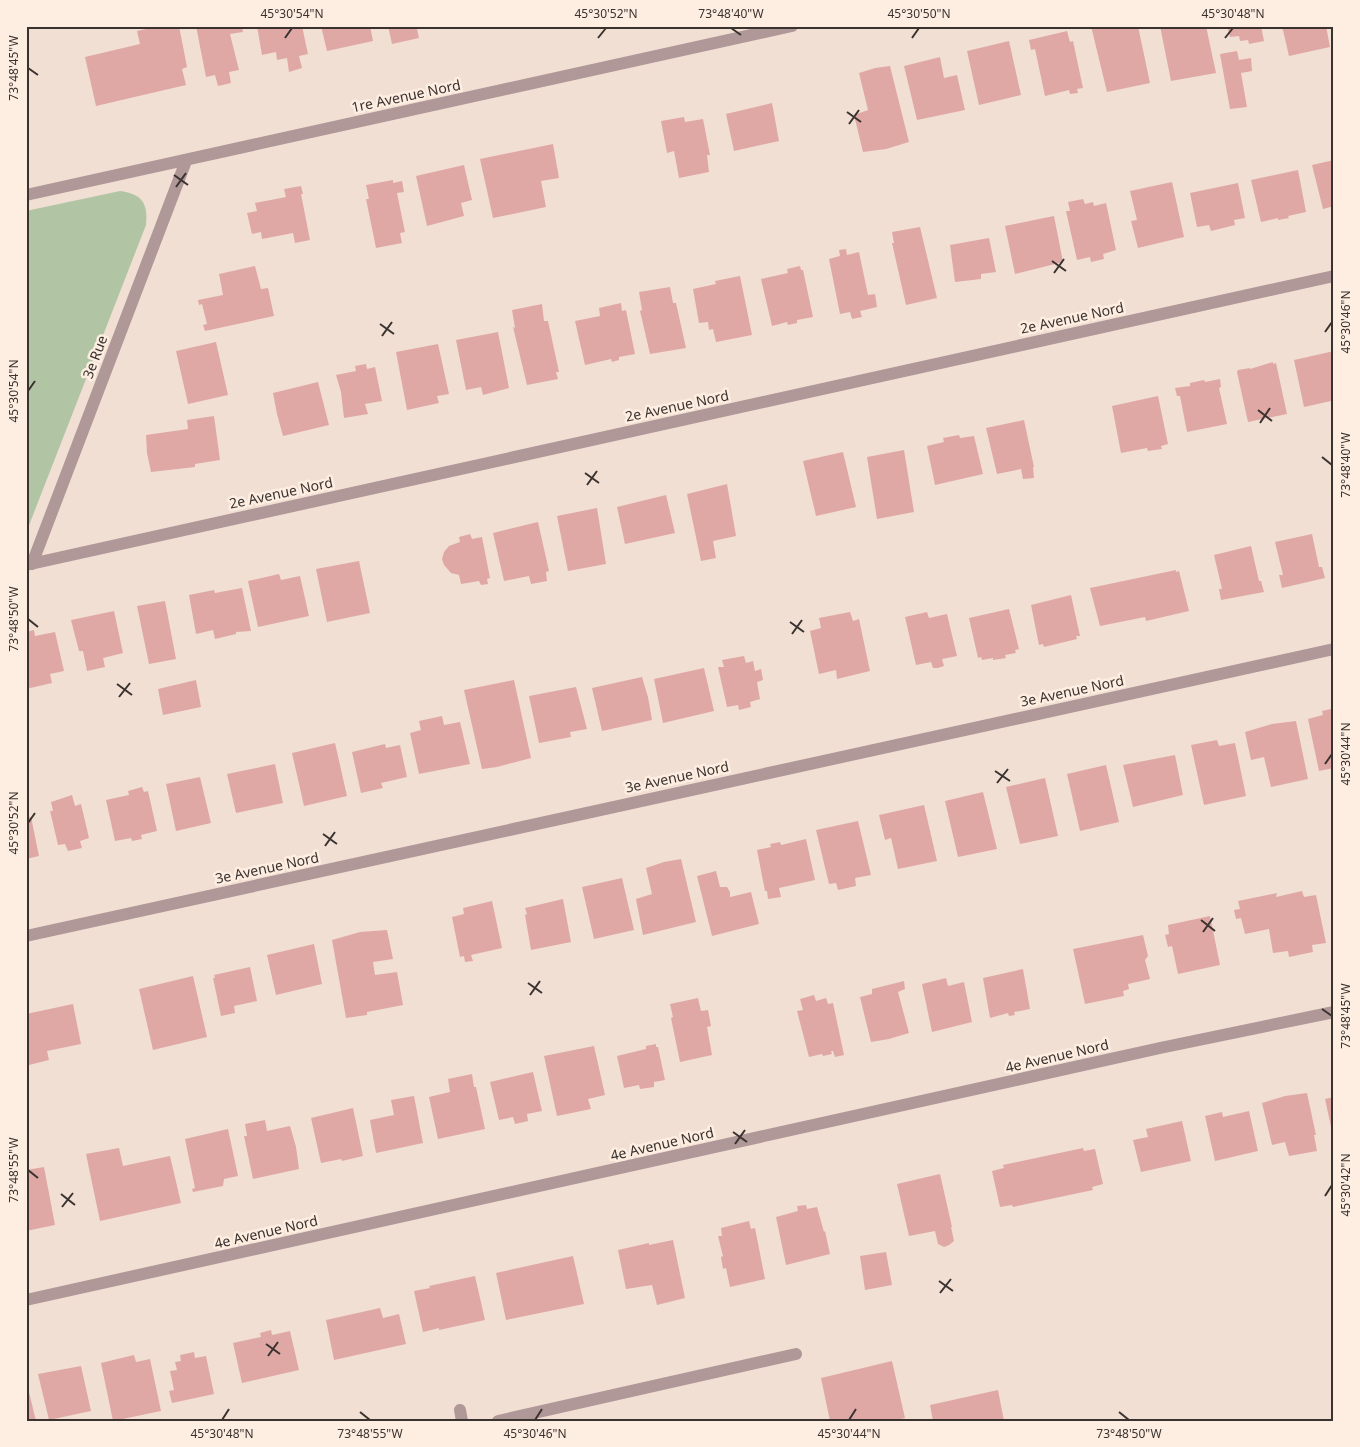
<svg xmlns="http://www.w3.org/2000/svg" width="1360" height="1447" viewBox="0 0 1360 1447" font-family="'Noto Sans',sans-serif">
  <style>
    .green { fill: #b1c5a4 }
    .building { fill: #e0a8a5 }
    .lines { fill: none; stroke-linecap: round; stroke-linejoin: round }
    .minor { stroke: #b09798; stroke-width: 12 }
    .ticks { fill: none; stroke: #39322e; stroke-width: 2 }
    .labels { text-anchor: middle; stroke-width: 5; stroke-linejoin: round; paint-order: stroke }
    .street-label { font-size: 14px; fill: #39322e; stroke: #feede1 }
    .neatline { fill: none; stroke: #39322e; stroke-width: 2 }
    .ticks-label { font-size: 12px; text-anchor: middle; fill: #39322e }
  </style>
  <rect width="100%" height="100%" fill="#f1dfd4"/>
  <!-- green -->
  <path class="green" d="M120,191C142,194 148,203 146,225L26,533V211Z"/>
  <!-- building -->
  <path class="building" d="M160,26H179L187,67L182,69L186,85L96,106L85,57L140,44L137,31Z
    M196,26H242L243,32L230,34L239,70L229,72L231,83L218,86L215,75L206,77Z
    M257,26H302L308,54L299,56L302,68L289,72L287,58L277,60L276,52L262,55Z
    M321,26H370L373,41L327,51Z
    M388,26H421L422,28L417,29L419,38L392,44Z
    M1091,26H1138L1150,83L1107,92Z
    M1160,26H1206L1216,73L1171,81Z
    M1227,26H1261L1264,41L1249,44L1248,40L1240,41L1239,36L1230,37Z
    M1282,26H1326L1330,47L1289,56Z
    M1067,31L1070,42L1073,41L1083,88L1077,89L1078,93L1070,94L1069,90L1045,96L1035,49L1031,50L1029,40Z
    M1009,41L1021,95L979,105L967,51Z
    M1237,51L1239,60L1251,58L1252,71L1241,73L1247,107L1230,109L1220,54Z
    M940,57L944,78L957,75L965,110L917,120L904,66Z
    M890,66L909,142L886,149L863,152L854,115L868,110L859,73L875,68Z
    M772,103L779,141L734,151L726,114Z
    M684,117L685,122L703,119L710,155H707L709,172L679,178L674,151L667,153L661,121Z
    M553,144L559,178L541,181L546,207L493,218L480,159Z
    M1334,160V206L1323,209L1312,165Z
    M464,165L472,200L461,203L464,216L427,226L416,176Z
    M1298,170L1306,212L1288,216L1289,218L1278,220V218L1261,222L1251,180Z
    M393,180V183L402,181L404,192L397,193L405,232L400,233L402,243L376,248L366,199H369L366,185Z
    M1172,182L1184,237L1138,248L1131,221L1137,220L1130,191Z
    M1238,183L1245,218L1234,220L1235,225L1211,231L1209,225L1197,227L1190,193Z
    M301,186L303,194H301L310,240L295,243L293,233L262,239L261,232L252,234L247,213L257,211L255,203L286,197L284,189Z
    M1083,199L1085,204L1093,202L1094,206L1106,203L1116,250L1103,254L1104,259L1091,262L1090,257L1077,260L1066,211H1070L1068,202Z
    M1054,216L1063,262L1015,274L1005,226Z
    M920,227L937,298L906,305L892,243H894L892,232Z
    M989,238L996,272L981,274V279L955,282L950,245Z
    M846,249L847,255L859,252L868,295L875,294L877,307L860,311L862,317L852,319L850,312L840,314L829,259L840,256L839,250Z
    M255,266L261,289L268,288L274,316L205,331L203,325L207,324L202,304L199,305L198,300L223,295L219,274Z
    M800,266L801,270H803L813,317L797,320V323L788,325L787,322L772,326L761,279L788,273L787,269Z
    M740,276L752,335L716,342L713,329L709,330L708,322L699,323L693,289L716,284L715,281Z
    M670,287L673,303H676L686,348L650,354L640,311L642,310L639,292Z
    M621,303L622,311L626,310L635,354L619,357V360L612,362L611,359L585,365L575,321L600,316L599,308Z
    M542,304L544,321H548L559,372H556L558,379L527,385L513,327L515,328L512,310Z
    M498,332L509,388L483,395L481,387L466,390L456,340Z
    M216,342L228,395L188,404L176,351Z
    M438,344L449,394L437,396L439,403L407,410L396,352Z
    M1334,351V408L1331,401L1304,407L1294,360Z
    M1273,362V364L1276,363L1287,414L1248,422L1237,372L1238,370L1250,368V369Z
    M366,364L367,369L375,367L382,401L365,404L368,414L344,418L341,392L336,375L356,371L355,366Z
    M1220,379L1221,387L1219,388L1227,424L1187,432L1180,396H1177L1175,388L1190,386V383L1204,380L1205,382Z
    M318,382L329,425L283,436L277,414L273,393Z
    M1158,396L1168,444L1161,446L1162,449L1148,451L1147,448L1121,453L1112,406Z
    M214,416L220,460L195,464V467L151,472L147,453L146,435L188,429L187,420Z
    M1024,420L1034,467H1033L1034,478L1023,479L1021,469L997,474L986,428Z
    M959,435L960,438L974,436L983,474L935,485L927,446L944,442L943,438Z
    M904,450L914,512L877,519L867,457Z
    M843,452L856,507L816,516L803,461Z
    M727,484L736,536L713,541L716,558L701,561L687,494Z
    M666,495L675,533L625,544L617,507Z
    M597,508L606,564L568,571L557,516Z
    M538,522L549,571L546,572L547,581L531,584L529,576L504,581L493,533Z
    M470,534L472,539L482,537L490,578L487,579L488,584L481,585L479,581L461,584L459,575L451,573L444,565L442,559L444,552L449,546L460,542L459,537Z
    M1312,534L1319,567H1322L1325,578L1282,588L1279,575H1283L1275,542Z
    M1251,546L1259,581H1261L1264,592L1221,600L1219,589H1222L1214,555Z
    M359,561L370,613L327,622L316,569Z
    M1176,570V572L1179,571L1189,611L1146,621L1145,617L1100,626L1090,588Z
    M279,574L281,580L300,576L309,616L258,627L248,581Z
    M242,588L251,631L236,632V634L215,639L213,630L196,634L189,595L214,590L215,593Z
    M1071,595L1080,636H1076L1077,639L1044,647L1043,644L1039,645L1031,605Z
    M165,601L176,659L149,664L137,606Z
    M1009,609L1019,649L1015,650L1016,653L1005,655L1006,658L993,660V658L982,660L981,657L978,658L969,618Z
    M114,611L123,653L103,658L105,667L87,671L83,651H79L71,620Z
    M850,612L853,621L859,619L870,671L837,679L836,670L819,674L810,631L821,628L819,618Z
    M927,612L929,618L947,614L957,656L942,659L944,666L938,668H933L931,662L916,665L905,617Z
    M34,630L35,636L55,632L64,671L50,674L52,683L26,689V632Z
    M744,656L746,663L753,661L755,671L761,669L763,680L757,682L760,699L750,702L751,707L739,710L738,705L727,707L718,667H724L722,660Z
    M704,668L714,711L663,723L654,679Z
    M642,677L648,697L652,720L602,731L592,688Z
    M196,680L201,707L163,715L158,689Z
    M514,680L531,758L497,767L482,769L464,690Z
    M576,687L587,729L570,732L571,737L539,743L529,696Z
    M1331,709L1332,713H1334V768L1319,771L1308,719L1323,715L1322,711Z
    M442,716L444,725L460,722L470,764L419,774L410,733L421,730L419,721Z
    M1296,721L1308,779L1271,787L1264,757L1251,760L1245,732L1272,724Z
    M1217,740L1219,746L1235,743L1246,796L1204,805L1191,745Z
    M335,743L347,796L304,806L292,753Z
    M385,744L386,748L400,745L407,777L381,783L383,788L361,793L352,752Z
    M1175,755L1183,795L1133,807L1123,765Z
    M275,764L283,803L236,813L227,774Z
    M1106,765L1119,822L1080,831L1067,774Z
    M200,777L211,823L176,831L166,784Z
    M1045,778L1058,836L1020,844L1006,787Z
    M142,787L144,792L148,791L157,831L141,835L142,839L132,841L131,838L115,841L106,800L129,795L128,791Z
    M983,792L997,849L958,857L945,801Z
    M72,795L75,806L81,804L89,838L80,841L82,848L68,851L65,844L58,845L50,811H53L51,802Z
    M924,805L937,861L898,869L891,838L885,840L879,815Z
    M31,817L39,856L26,859V818Z
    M858,821L871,875L855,878L856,886L838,890L836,883L829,884L816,830Z
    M806,839L815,880L779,888L781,897L768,899L767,891H765L757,850L771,847L770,844L780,842L781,845Z
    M681,859L696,922L643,935L636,899L652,894L646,868L664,862Z
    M716,871L720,887H727L730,892V897L751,892L759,924L712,936L697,876Z
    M622,878L634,930L594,939L582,887Z
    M1302,891L1304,897L1316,895L1326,943L1312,945L1313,952L1289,957L1288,951L1273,953L1269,929L1245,934L1241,918L1236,919L1234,910L1240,909L1238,901L1277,893L1276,897Z
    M563,899L571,942L531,950L525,915L527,914L525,908Z
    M492,901L502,948L471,955L473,961L465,962L464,956L460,957L452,917L464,914L463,908Z
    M1210,916L1220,965L1178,974L1172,946L1168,947L1165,935L1169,934L1168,925Z
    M387,930L393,959L373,962L375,975L397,972L403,1005L367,1012V1015L346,1018L332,940L360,932Z
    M1143,935L1148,956L1145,960L1150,979L1128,984L1129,989L1123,991L1124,996L1085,1004L1073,949Z
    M314,944L322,984L276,995L267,955Z
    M250,967L257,1001L234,1006L235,1013L221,1016L213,978H215L214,975Z
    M1023,969L1030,1009L1014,1012L1015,1015L1009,1016L1008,1013L990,1018L983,978Z
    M193,976L207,1037L153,1050L139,989Z
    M946,978L948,986L964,982L972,1022L932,1032L922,984Z
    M904,981L905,989L898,992L909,1033L889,1039L871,1042L860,997L872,994V989Z
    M814,995L816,1001L826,998L828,1004L833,1003L844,1055L835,1057L833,1051H831L832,1054L823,1056L822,1054L809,1057L797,1011L803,1010L800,999Z
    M698,998L701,1011L708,1010L711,1026L707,1027L712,1055L680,1062L671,1018L673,1017L670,1004Z
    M73,1004L81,1044L47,1051L49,1060L29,1065L26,1056V1014Z
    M656,1044V1047H658L665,1080L654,1082V1087L640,1089L639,1085L624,1088L617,1056L646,1049V1046Z
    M594,1046L605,1095L588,1099L591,1109L557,1116L544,1056Z
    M533,1072L542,1111L527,1114L528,1121L515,1124L513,1117L499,1120L490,1082Z
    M472,1074L474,1087H476L485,1129L438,1139L429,1097L450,1092L448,1079Z
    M1307,1093L1316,1135H1314L1317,1151L1289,1156L1285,1142L1272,1145L1262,1103L1285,1096Z
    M414,1096L423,1143L376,1153L370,1120L394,1115L391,1100Z
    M1334,1097V1136H1333L1325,1099Z
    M353,1108L363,1156L342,1161L341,1159L321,1163L311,1118Z
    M1249,1111L1258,1151L1215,1161L1205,1116L1222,1112L1223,1117Z
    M265,1120L267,1131L290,1126L296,1147L299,1169L253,1179L244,1136H247L245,1124Z
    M1182,1121L1191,1161L1141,1172L1133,1140L1148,1137L1146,1129Z
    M228,1129L238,1176L224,1179L223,1186L193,1192L192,1189L195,1188L185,1139Z
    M119,1148L123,1166L170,1156L181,1203L100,1221L86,1154Z
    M1083,1148L1084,1151L1095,1149L1103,1184L1092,1187L1093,1190L1013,1207L1012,1205L1000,1207L992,1171L1004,1168L1003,1165Z
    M44,1167L55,1225L26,1231V1170Z
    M940,1174L952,1227H951L954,1241L949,1245L944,1247L938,1244L935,1231L909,1236L897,1184Z
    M806,1205L807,1209L817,1207L824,1232L825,1231L830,1254L786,1265L776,1217L798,1211L797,1206Z
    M749,1221L751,1229L755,1228L765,1279L730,1287L726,1268L723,1269L721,1257L723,1256L718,1236H722L721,1228Z
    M673,1240L685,1298L657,1305L652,1285L626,1289L618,1250L649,1243V1245Z
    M886,1252L892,1285L865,1290L860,1256Z
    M573,1256L584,1304L506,1320L496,1273Z
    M475,1276L485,1320L439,1330V1328L423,1332L414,1291L430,1288L429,1286Z
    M380,1308L383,1318L399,1314L406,1344L334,1360L326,1320Z
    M271,1330L272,1335L290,1331L299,1370L242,1383L233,1343L261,1337L260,1333Z
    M194,1352L195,1358L206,1356L214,1394L172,1403L169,1391L174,1390L170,1371L177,1370L175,1362L181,1361L180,1355Z
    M134,1355L136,1362L150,1359L161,1411L113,1421L101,1363Z
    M892,1361L905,1418L894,1421H830L821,1378Z
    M81,1366L91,1411L49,1420L38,1374Z
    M26,1384H27L36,1421H26Z
    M998,1390L1004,1421H933L930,1405Z"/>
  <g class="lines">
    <!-- minor -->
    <path class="minor" d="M26,195L792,26
      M32,564L186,161
      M26,565L1334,276
      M26,936L1334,649
      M26,1300L1160,1048L1334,1012
      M460,1410L462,1421
      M498,1421L796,1354"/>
  </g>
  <!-- ticks -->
  <path class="ticks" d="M731,28L741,35M285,38L292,28M598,38L606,28M912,38L919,28M1225,38L1233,28M28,68L38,75M847,112L861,122M849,124L859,110M174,175L188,185M176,187L186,173M1052,261L1066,271M1054,273L1064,259M380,324L394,334M1325,332L1332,322M382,336L392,322M28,391L35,381M1258,410L1272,421M1260,423L1270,408M1322,457L1332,465M585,473L599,483M587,485L597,471M28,619L38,627M790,622L804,632M792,634L802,620M117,684L132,695M119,697L130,683M1325,764L1332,754M995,771L1010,781M997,783L1008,769M28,823L35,813M323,834L337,844M325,846L335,832M1201,920L1215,931M1203,932L1213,918M528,983L542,993M530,995L540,981M1322,1009L1332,1016M733,1132L747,1142M735,1144L745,1130M28,1170L38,1178M61,1194L75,1205M1325,1196L1332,1185M62,1207L73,1193M939,1281L953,1291M940,1293L951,1279M266,1344L280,1354M268,1356L278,1342M360,1412L370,1420M1119,1412L1129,1420M222,1420L229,1409M535,1420L542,1409M849,1420L856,1409"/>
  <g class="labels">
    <!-- street labels -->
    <g class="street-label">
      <text transform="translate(406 96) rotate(-12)" y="5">1re Avenue Nord</text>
      <text transform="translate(1072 318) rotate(-12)" y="5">2e Avenue Nord</text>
      <text transform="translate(95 357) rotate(-69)" y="5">3e Rue</text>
      <text transform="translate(677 406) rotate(-12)" y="5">2e Avenue Nord</text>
      <text transform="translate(281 493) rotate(-12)" y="5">2e Avenue Nord</text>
      <text transform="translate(1072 691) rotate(-12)" y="5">3e Avenue Nord</text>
      <text transform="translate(677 777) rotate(-12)" y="5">3e Avenue Nord</text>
      <text transform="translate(267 868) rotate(-12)" y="5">3e Avenue Nord</text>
      <text transform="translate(1057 1056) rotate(-13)" y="5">4e Avenue Nord</text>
      <text transform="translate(662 1144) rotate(-13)" y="5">4e Avenue Nord</text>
      <text transform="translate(266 1232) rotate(-13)" y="5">4e Avenue Nord</text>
    </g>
  </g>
  <!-- border -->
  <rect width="1360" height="1447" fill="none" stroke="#feede1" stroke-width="55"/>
  <rect x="28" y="28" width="1304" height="1392" class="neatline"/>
  <g class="ticks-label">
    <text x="292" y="18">45°30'54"N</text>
    <text x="606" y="18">45°30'52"N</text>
    <text x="731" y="18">73°48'40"W</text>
    <text x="919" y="18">45°30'50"N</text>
    <text x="1233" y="18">45°30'48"N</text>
    <text transform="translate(14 68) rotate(-90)" y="4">73°48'45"W</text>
    <text transform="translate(1346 322) rotate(-90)" y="4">45°30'46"N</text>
    <text transform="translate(14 391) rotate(-90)" y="4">45°30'54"N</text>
    <text transform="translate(1346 465) rotate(-90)" y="4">73°48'40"W</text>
    <text transform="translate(14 619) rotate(-90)" y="4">73°48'50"W</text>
    <text transform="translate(1346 754) rotate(-90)" y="4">45°30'44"N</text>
    <text transform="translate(14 823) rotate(-90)" y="4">45°30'52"N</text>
    <text transform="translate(1346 1016) rotate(-90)" y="4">73°48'45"W</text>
    <text transform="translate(14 1170) rotate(-90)" y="4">73°48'55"W</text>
    <text transform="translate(1346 1185) rotate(-90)" y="4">45°30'42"N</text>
    <text x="222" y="1438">45°30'48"N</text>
    <text x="370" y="1438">73°48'55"W</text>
    <text x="535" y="1438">45°30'46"N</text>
    <text x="849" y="1438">45°30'44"N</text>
    <text x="1129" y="1438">73°48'50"W</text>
  </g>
</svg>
